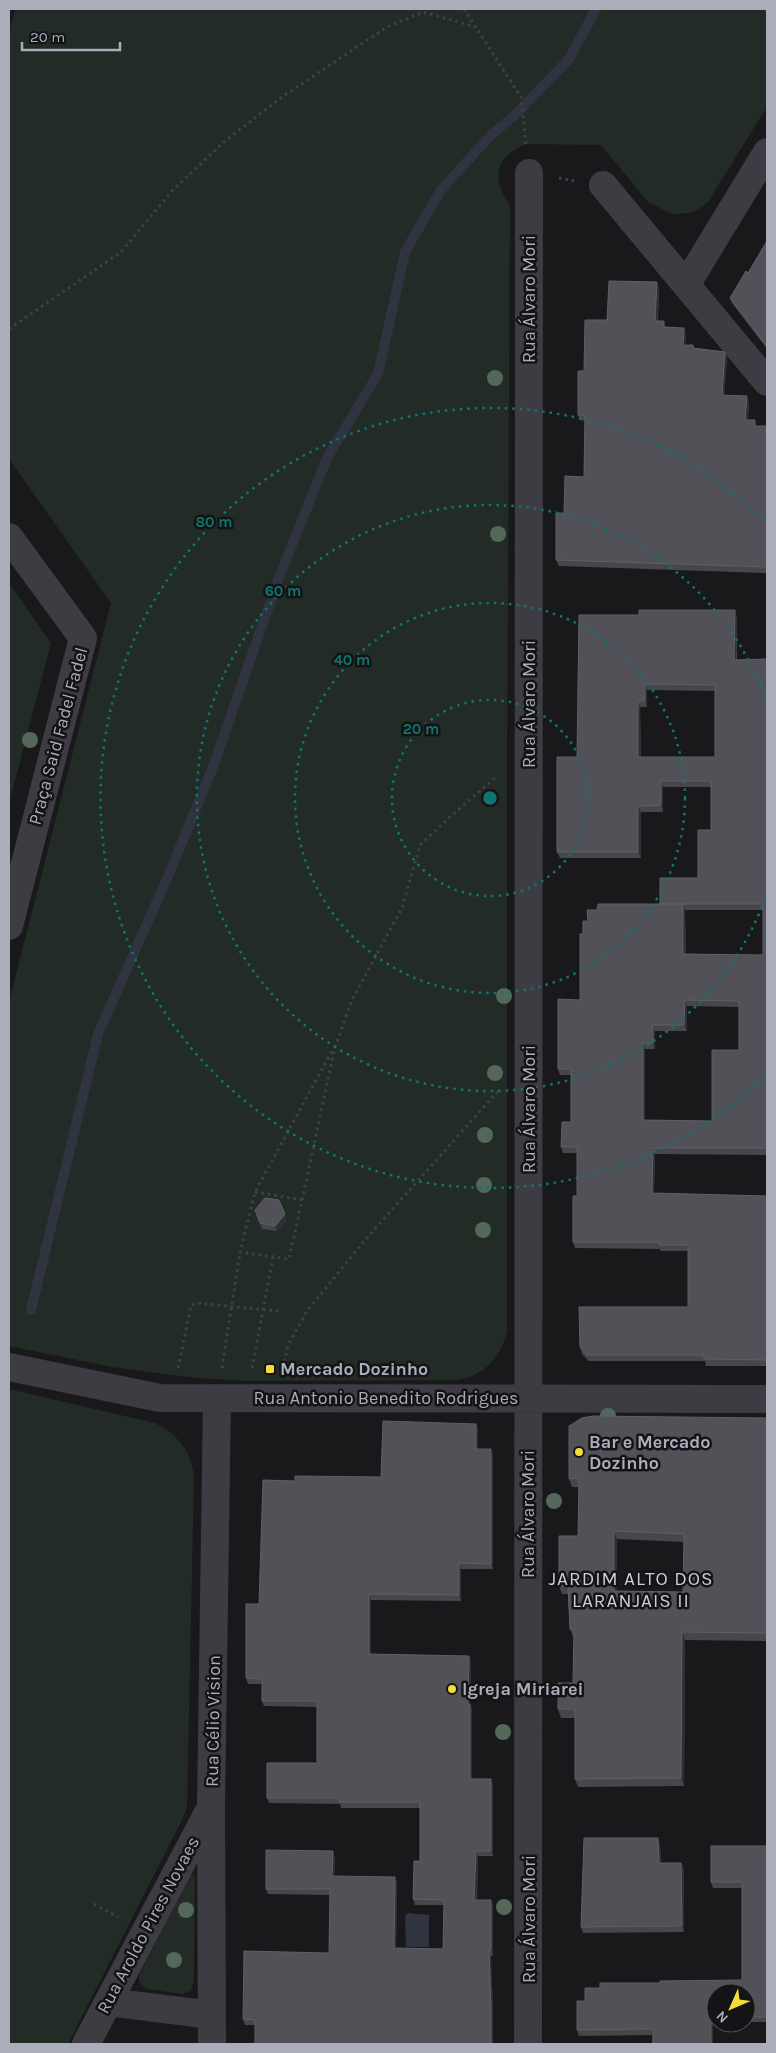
<svg xmlns="http://www.w3.org/2000/svg" width="776" height="2053" viewBox="0 0 776 2053" font-family="Karla,sans-serif">
  <style>
    .green { fill: #232b26 }
    .water { fill: #2f3440 }
    .lines { fill: none; stroke-linecap: round; stroke-linejoin: round }
    .stream { stroke: #2f3440; stroke-width: 10 }
    .path { stroke: #404047; stroke-width: 3; stroke-dasharray: 2.5 4; stroke-linecap: butt }
    .street { stroke: #3c3c42; stroke-width: 28 }
    .tree { fill: #53675a }
    .wall { fill: #47464b; fill-rule: evenodd }
    .shaded-wall { fill: #302f33 }
    .building { fill: #515157; stroke: #5f5f67; fill-rule: evenodd }
    .ring { fill: none; stroke: #0f766e; stroke-width: 2.5; stroke-dasharray: 2.5 5 }
    .poi-dot { fill: #f3de39; stroke: #141416; stroke-width: 2 }
    .labels { text-anchor: middle; stroke-width: 5; stroke-linejoin: round; paint-order: stroke }
    .street-label { font-size: 18px; fill: #abadbb; stroke: #141416 }
    .poi-label { font-size: 18px; font-weight: bold; fill: #abadbb; stroke: #141416; text-anchor: start }
    .neighbourhood-label { font-size: 19px; letter-spacing: 1px; fill: #cccdd7; stroke: #141416 }
    .centre { fill: #0f766e; stroke: #141416; stroke-width: 2.5 }
    .ring-label { font-size: 15px; text-anchor: middle; font-weight: bold; fill: #0f766e; stroke: #141416; stroke-width: 5; stroke-linejoin: round; paint-order: stroke }
  </style>
  <rect width="100%" height="100%" fill="#19191b"/>
  <!-- green -->
  <path class="green" d="M15,9H767V107L708,202L692,213L672,214L648,202L601,145L527,144C495,155 491,180 510,205L507,768V1330C502,1356 485,1376 457,1380L249,1381L196,1378L112,1367L9,1346V1002L111,603L9,459V33Z
    M9,583L51,643L9,803Z
    M9,1389L155,1423C177,1434 192,1451 194,1477L187,1807L182,1820L68,2044H9Z
    M193,1874L195,1878L194,1980L191,1990L183,1994L147,1989C140,1986 139,1982 139,1975L190,1875Z"/>
  <!-- water -->
  <path class="water" d="M408,1913L429,1915V1947H406L405,1916Z"/>
  <g class="lines">
    <!-- stream -->
    <path class="stream" d="M31,1310L98,1034L169,874L213,767L278,580L327,458L378,374L405,252L441,190L492,134L514,116L569,59L596,9"/>
    <!-- path -->
    <path class="path" d="M464,9L521,97L526,144
      M559,178L575,181
      M9,329L121,252L173,190L225,141L279,99L387,27L423,12L476,27
      M255,1192L302,1200L289,1259L240,1252L255,1192L332,1051
      M302,1200L335,1047L352,1000L402,908L420,845L450,817L497,776
      M178,1368L191,1306L196,1303L278,1311
      M222,1368L240,1252
      M252,1368L273,1257
      M283,1368L288,1345L307,1311L365,1240L498,1091
      M94,1904L118,1917"/>
    <!-- street -->
    <path class="street" d="M603,185L767,382
      M686,285L767,152
      M9,537L83,638L9,926
      M9,1367L160,1398L767,1399
      M108,2002L212,2015
      M86,2044L210,1809
      M212,2044L211,1806L217,1398
      M528,2044L529,173"/>
  </g>
  <!-- trees -->
  <g class="tree">
    <circle cx="495" cy="378" r="8"/>
    <circle cx="498" cy="534" r="8"/>
    <circle cx="30" cy="740" r="8"/>
    <circle cx="504" cy="996" r="8"/>
    <circle cx="495" cy="1073" r="8"/>
    <circle cx="485" cy="1135" r="8"/>
    <circle cx="484" cy="1185" r="8"/>
    <circle cx="483" cy="1230" r="8"/>
    <circle cx="608" cy="1416" r="8"/>
    <circle cx="554" cy="1501" r="8"/>
    <circle cx="503" cy="1732" r="8"/>
    <circle cx="504" cy="1907" r="8"/>
    <circle cx="186" cy="1910" r="8"/>
    <circle cx="174" cy="1960" r="8"/>
  </g>
  <!-- wall -->
  <path class="wall" d="M767,241V349L732,303L730,298L748,273Z
    M659,288L658,321L666,327L686,334L685,345H693L694,348L725,352L727,358L724,396L749,402L748,420L757,426H767V573L559,566L556,560L564,513L584,477L585,421L580,420L578,415L607,320Z
    M579,615L737,617V660L767,659V1155L655,1154L654,1193L767,1196V1366H706L705,1361H589L582,1354L580,1347L688,1307V1251H661L660,1249L575,1248L573,1242L577,1196V1153H563L561,1147L571,1122V1075H560L558,1069L580,1000L583,934L588,921L597,910L661,904L698,878L711,830V787H663V812H641V858H560L557,852L577,757ZM647,690L715,691V757H641L640,707H647ZM685,910H763V955L686,954ZM687,1006L739,1007V1050L712,1121L645,1120V1049H655V1031H687Z
    M255,1210L287,1220L277,1231L262,1229Z
    M767,1418V1641L685,1640L684,1786L578,1787L575,1779V1718H561L558,1709L573,1683L574,1637H573L570,1629L568,1594H562L559,1586L578,1536L579,1487H572L569,1479ZM617,1539L684,1542L683,1592L617,1591Z
    M476,1424L478,1430V1449L493,1455V1569H461V1601L371,1600V1654L471,1661L470,1704L472,1710V1779L493,1785V1856H478L477,1900L493,1906V1956H491L493,2012V2044H255V2025H245L243,2019L329,1953L330,1895L268,1894L266,1889L335,1857L334,1876L397,1883L396,1948L443,1949L444,1905H415L413,1899L420,1861V1808H341L340,1804L269,1803L267,1798L317,1763V1707L264,1706L262,1701V1684H248L246,1678L259,1604L295,1481L381,1477Z
    M660,1844L661,1863H681L684,1869V1932L583,1933L581,1927Z
    M767,1846V2022H746V1993H716V2022H713V2044H652L653,2035L579,2036L577,2030L585,2001L600,1988L660,1983L742,1980V1888H713L711,1882Z"/>
  <!-- shaded-wall -->
  <path class="shaded-wall" d="M657,282L659,288L657,326L655,321Z
    M684,328L686,334L685,350L683,345Z
    M725,352L727,358L724,401L722,395Z
    M747,396L749,402L747,425L745,420Z
    M735,610L737,617L736,666L734,660Z
    M645,684L647,690V707L645,701Z
    M638,701L640,707L641,763L638,757Z
    M661,781L663,787V812L661,805Z
    M638,806L641,812V858L638,852Z
    M683,904L685,910L686,960L683,954Z
    M685,1000L687,1006V1031L684,1025Z
    M653,1025L655,1031V1049L653,1043Z
    M643,1043L645,1049V1126L643,1120Z
    M653,1148L655,1154L654,1199L652,1193Z
    M285,1214L287,1220L277,1231L275,1226Z
    M476,1424L478,1430V1455L476,1449Z
    M491,1449L493,1455V1569L491,1564Z
    M614,1531L617,1539V1599L614,1591Z
    M459,1563L461,1569V1601L459,1595Z
    M369,1594L371,1600V1660L369,1654Z
    M682,1632L685,1640L684,1786L681,1778Z
    M469,1656L471,1661L470,1710L468,1705Z
    M470,1704L472,1710V1785L470,1779Z
    M491,1779L493,1785V1856L491,1851Z
    M658,1838L660,1844L661,1868L659,1863Z
    M333,1851L335,1857L334,1882L332,1876Z
    M476,1851L478,1856L476,1906L474,1900Z
    M681,1863L684,1869V1932L682,1926Z
    M395,1877L397,1883L396,1954L394,1948Z
    M491,1900L493,1906V1956L491,1950Z
    M489,1950L491,1956L493,2012V2044H491Z
    M711,2017L713,2022V2044H711Z"/>
  <!-- building -->
  <path class="building" d="M767,241V346L730,298L746,271L748,273Z
    M609,281L657,282L655,321H664V327L684,328L683,345H693V348L725,352L722,395L747,396L745,420H755V426H767V567L556,560V513H564L565,476L584,477L585,415H578V371H584L585,320H607Z
    M639,610H735L734,660L767,659V1148H653L652,1193L767,1196V1360L704,1359V1355H587L580,1347L579,1307H688V1245H659V1242H573V1196H577V1147H561L562,1122H571V1069H558V999L580,1000V934H583V921H588L587,910H597L598,904H683V954L763,955V904H660V878H698V830H711V781H661V805L638,806V852H557V757H577L579,615H639ZM645,684L715,685V757H638V701H645ZM685,1000L739,1001V1050H712V1121L643,1120V1043H653V1025H684Z
    M265,1198L279,1200L285,1214L275,1226L260,1223L255,1210Z
    M593,1416L767,1418V1633L682,1632L681,1778L575,1779V1709H558V1683H573L574,1629H570L568,1586H559V1536H578L579,1478L569,1479V1426L582,1418ZM614,1531L684,1534L683,1592L614,1591Z
    M383,1421L476,1424V1449H491V1564L459,1563V1595L369,1594V1654L469,1656L468,1705L470,1704V1779H491V1851H476L474,1900H491V1950H489L491,2007V2044H255V2020L243,2019L244,1951L329,1953L330,1889H266V1850L333,1851L332,1876L395,1877L394,1948L443,1949L444,1900L413,1899L414,1861H420V1802H339V1798H267V1763H317V1701H262V1679L246,1678V1604H259L263,1480L295,1481V1476L381,1477Z
    M584,1838H658L659,1863H681L682,1926L581,1927Z
    M711,1846H767V2017H746V1993H716V2017H711V2044H653V2029L577,2030V2001H585V1988H600V1983H660V1981L742,1980V1882H711Z"/>
  <!-- distance rings -->
  <g class="ring">
    <circle cx="490" cy="798" r="98"/>
    <circle cx="490" cy="798" r="195"/>
    <path d="M767 893A293 293 0 1 1 767 703"/>
    <path d="M766 1074A390 390 0 1 1 766 522"/>
  </g>
  <!-- markers -->
  <g class="poi-dot">
    <rect x="265" y="1364" width="10" height="10" rx="2.5"/>
    <circle cx="579" cy="1452" r="5"/>
    <circle cx="452" cy="1689" r="5"/>
  </g>
  <g class="labels">
    <!-- street labels -->
    <g class="street-label">
      <text transform="translate(529 299) rotate(-90)" y="6">Rua Álvaro Mori</text>
      <text transform="translate(529 704) rotate(-90)" y="6">Rua Álvaro Mori</text>
      <text transform="translate(58 736) rotate(-75)" y="6">Praça Said Fadel Fadel</text>
      <text transform="translate(529 1109) rotate(-90)" y="6">Rua Álvaro Mori</text>
      <text x="386" y="1404">Rua Antonio Benedito Rodrigues</text>
      <text transform="translate(528 1514) rotate(-90)" y="6">Rua Álvaro Mori</text>
      <text transform="translate(213 1721) rotate(-89)" y="6">Rua Célio Vision</text>
      <text transform="translate(529 1919) rotate(-90)" y="6">Rua Álvaro Mori</text>
      <text transform="translate(148 1925) rotate(-62)" y="6">Rua Aroldo Pires Novaes</text>
    </g>
    <!-- poi labels -->
    <g class="poi-label">
      <text x="280" y="1375">Mercado Dozinho</text>
      <text x="589" y="1448">Bar e Mercado<tspan x="589" dy="21">Dozinho</tspan></text>
      <text x="462" y="1695">Igreja Miriarei</text>
    </g>
    <!-- neighbourhood labels -->
    <g class="neighbourhood-label">
      <text x="631" y="1585">JARDIM ALTO DOS<tspan x="631" dy="22">LARANJAIS II</tspan></text>
    </g>
  </g>
  <circle cx="490" cy="798" r="8" class="centre"/>
  <g class="ring-label">
    <text x="214" y="527">80 m</text>
    <text x="283" y="596">60 m</text>
    <text x="352" y="665">40 m</text>
    <text x="421" y="734">20 m</text>
  </g>
  <!-- border -->
  <rect width="776" height="2053" fill="none" stroke="#abadbb" stroke-width="20"/>
  <!-- north arrow -->
  <g transform="translate(731 2008) rotate(225)"><circle r="24" fill="#141416" stroke="#505158"/>
  <path d="M0-4L9 19L0 12L-9 19Z" fill="#f3de39"/>
  <text y="-8" font-size="14" font-weight="bold" text-anchor="middle" fill="#abadbb">N</text>
  </g>
  <!-- scale -->
  <path d="M22 42v8h98v-8" fill="none" stroke="#abadbb" stroke-width="2.5"/>
  <text x="30" y="42" font-size="15" fill="#abadbb" stroke="#141416" stroke-width="4" paint-order="stroke">20 m</text>
</svg>
